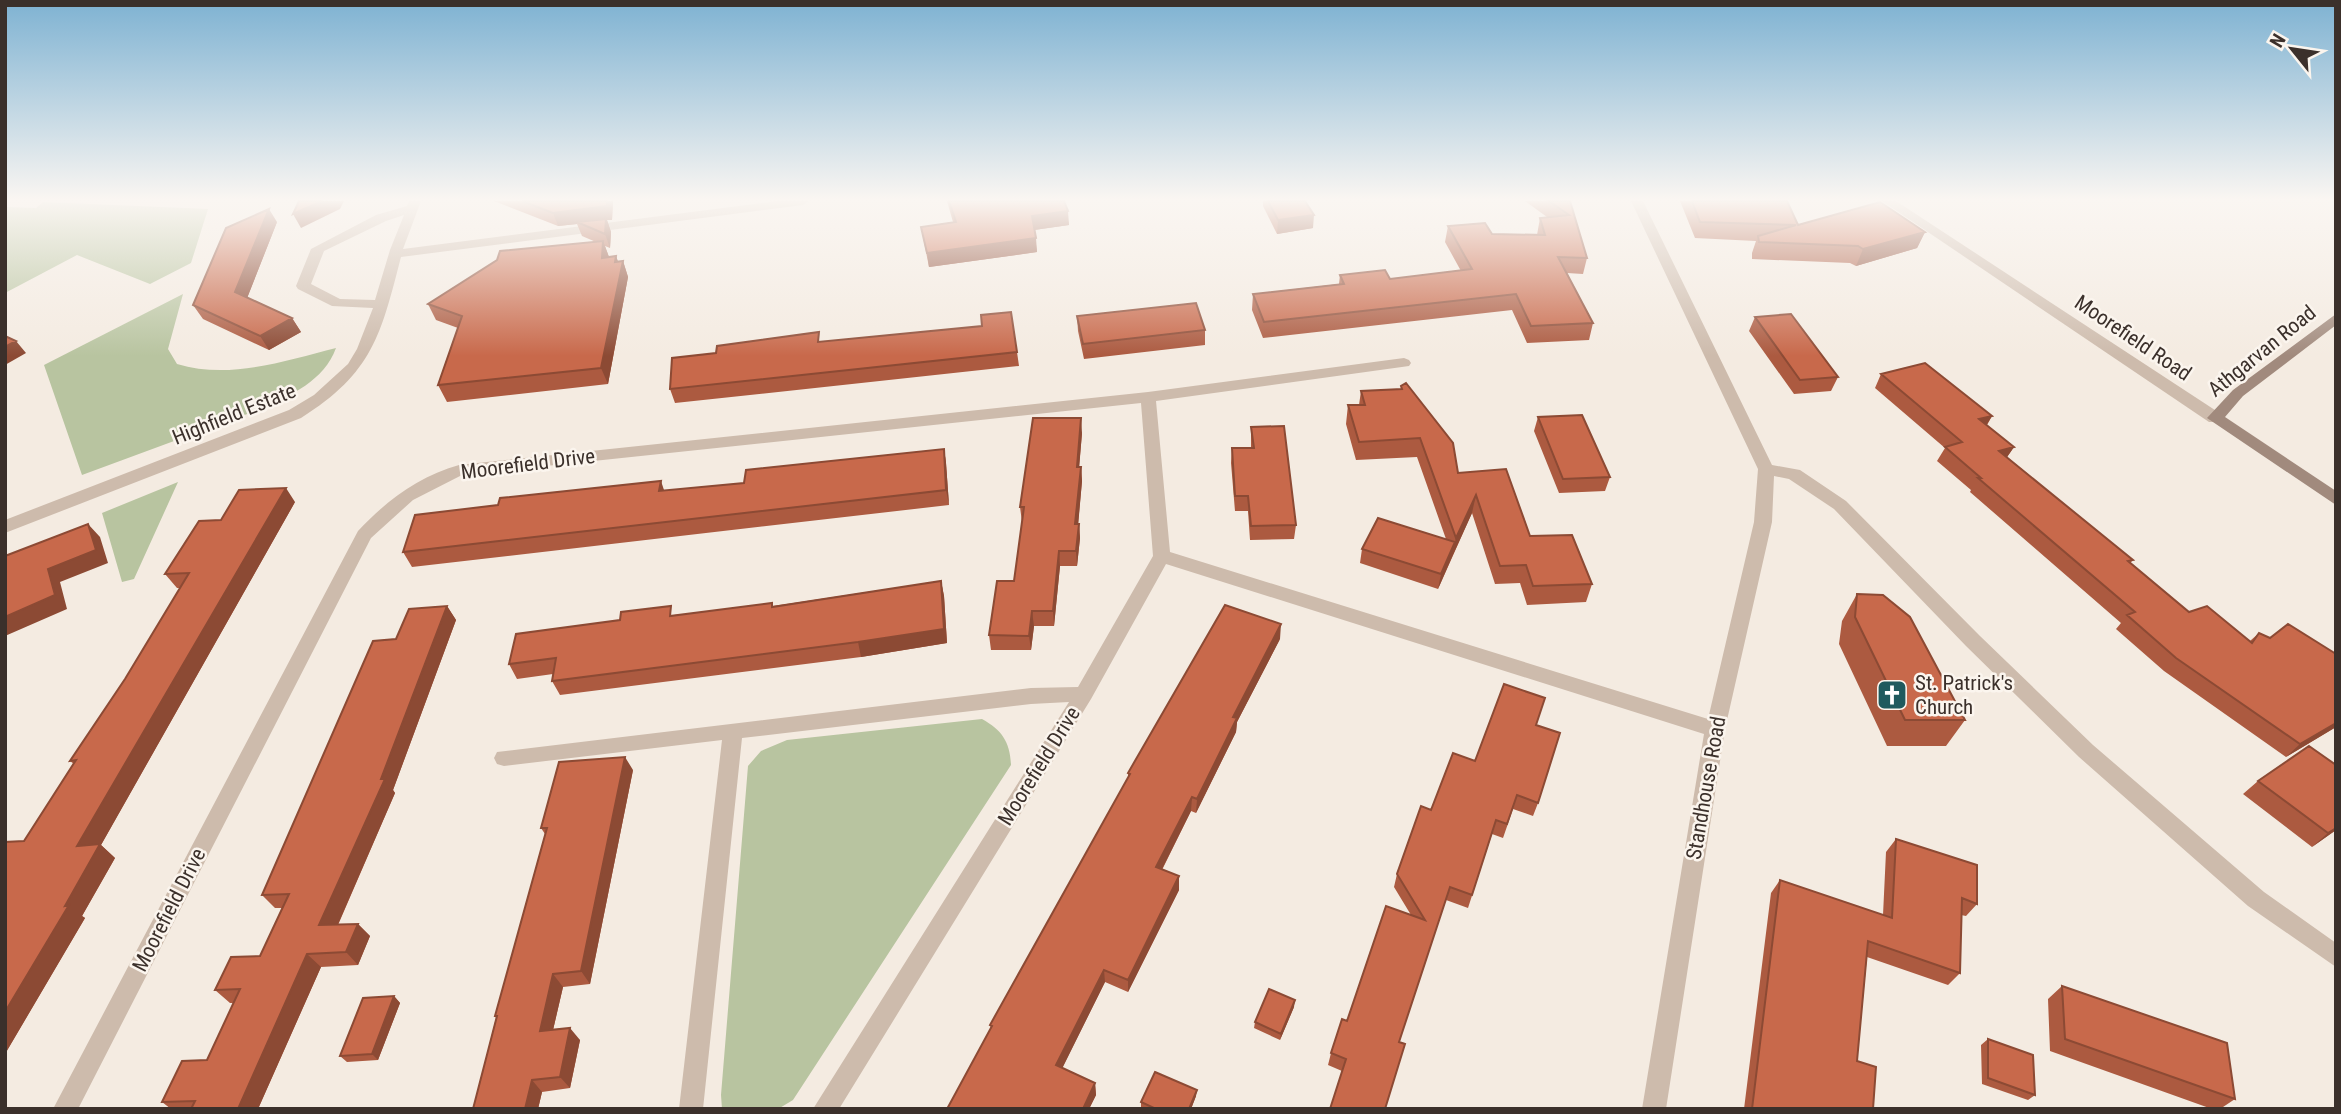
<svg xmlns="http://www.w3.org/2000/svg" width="2341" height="1114" viewBox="0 0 2341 1114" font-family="'Roboto Condensed',sans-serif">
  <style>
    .green { fill: #b8c4a0 }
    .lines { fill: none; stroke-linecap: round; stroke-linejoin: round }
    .minor { fill: #cdbbac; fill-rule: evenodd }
    .tertiary { fill: #cdbbac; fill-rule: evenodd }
    .secondary { fill: #a18a7d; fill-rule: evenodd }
    .wall { fill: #ac5a40 }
    .shaded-wall { fill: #8c4a34 }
    .building { fill: #c8694b; stroke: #8c4a34; stroke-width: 2 }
    .labels { text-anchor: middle; stroke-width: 5; stroke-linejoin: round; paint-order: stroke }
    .street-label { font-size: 21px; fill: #3b302b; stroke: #fbf5ee }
    .poi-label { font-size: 21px; fill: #3b302b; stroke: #fbf5ee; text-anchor: start }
  </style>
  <rect width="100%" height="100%" fill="#f4ebe1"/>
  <!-- green -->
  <path class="green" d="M43,202L208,209L191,263L150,284L77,255L5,293V207L36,208Z
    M183,294L168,349L177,364C229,380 285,361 336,348C324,381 291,395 261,409L82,475L44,365Z
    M178,482L134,579L122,582L102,513Z
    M982,719C1002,730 1010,742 1011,765L793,1100L778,1109H722L721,1095L748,766L761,751L787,740Z"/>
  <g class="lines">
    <!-- minor -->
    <path class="minor" d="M409,201H421L403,249L777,201H809L803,205L401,257C381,334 373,373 301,418L5,533V520L289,410L314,395L348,364L357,349L373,308L332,306L298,289L296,286L311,249L376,215L407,206ZM404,215L390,250L375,300L340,299L311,284L324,251L386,221Z
      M1631,201H1643L1772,465L1800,470L1846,501L1980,636L2093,745L2264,892L2336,943V967L2248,906L2079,757L1966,646L1834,509L1789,479L1774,476L1772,522L1725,729L1666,1109H1642L1704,734L1166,564L1091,699L839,1109H813L1069,702L1031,704L742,738L703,1109H679L722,740L504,766L497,764L494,758L497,752L1031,688L1078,687L1153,556L1141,403L462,475L413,500L371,538L78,1109H53L358,531C386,501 419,476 459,465L1148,392L1404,358L1409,360L1411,363L1409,366L1156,401L1170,552L1708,719L1754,522L1758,469Z"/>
    <!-- tertiary -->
    <path class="tertiary" d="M1882,201H1896L2221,414L2223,418L2221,422H2209Z"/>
    <!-- secondary -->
    <path class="secondary" d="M2336,314V325L2243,396L2225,417L2336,491V505L2207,418L2233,390Z"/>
  </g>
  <!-- wall -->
  <path class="wall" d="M494,201H613L612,220H607L611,232L610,248L605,246L609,257L616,256L618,262L623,261L628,277L608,384L447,402L438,385L458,328L436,320L428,304L596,242L582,236L577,224L558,226Z
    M947,201H1064L1069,225L1034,230L1037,252L929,267L921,227L953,222Z
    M1263,201H1305L1313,228L1277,234L1263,206Z
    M1525,201H1570L1587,258L1583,274L1567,273L1593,323L1589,340L1527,343L1512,310L1263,338L1252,310L1253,294L1339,284L1340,275L1390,279L1461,271L1445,242L1448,226L1492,234L1537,235L1540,218L1547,217Z
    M1680,201H1787L1798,225L1925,232L1917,248L1856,266L1850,263L1752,259V253L1756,241L1695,238Z
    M277,222L247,298L292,318L301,332L269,350L203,319L193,305Z
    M1077,316L1205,330V345L1084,359L1078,331Z
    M1755,317L1838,377L1831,391L1794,394L1749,331Z
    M821,342L1017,352L1019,366L675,403L670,389Z
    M1881,374L1992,416L1987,425L2014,447L2007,457L2133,560L2130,563L2189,612L2250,641L2259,633L2336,727L2286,757L2164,671L2116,629L2121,623L1970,492L1971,490L1937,461L1945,448L1875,388Z
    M1401,386L1458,473L1530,536L1592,584L1586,602L1527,605L1520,583L1495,584L1472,513L1438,589L1360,563L1362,549L1446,539L1417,457L1356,460L1346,424L1348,405H1359L1361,391L1401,389Z
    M1538,417L1610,477L1605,491L1559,493L1534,431Z
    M1251,427L1296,525L1294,539L1250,540L1248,511H1235L1231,463L1232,448H1251Z
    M1082,433L1079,467H1081L1082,481L1078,524H1079L1080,538L1077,566H1060L1054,626H1034L1031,650H991L989,635L1014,581L1022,522L1020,507Z
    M944,449L946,463L949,505L412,567L403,552L665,491L744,483Z
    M295,502L101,845L115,858L82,916L85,918L5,1054L24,841L74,764L70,761L125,679L180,588H177L165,574L221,520Z
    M941,581L944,596L947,643L861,657L560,695L552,681L553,674L517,679L509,664L674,615L773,606Z
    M1857,594L1965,720L1946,746H1887L1839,644L1842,621Z
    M447,606L456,620L393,790L395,793L338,925L358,924L370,936L358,965L321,967L258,1109H171L162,1102L207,1060L234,1003H230L215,990L260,956L282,908H275L262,895L396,639Z
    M1280,639L1237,722L1236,732L1196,813L1191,811L1162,870L1179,890L1128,992L1105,982L1062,1068L1095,1083L1096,1095L1089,1109H947L991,1029L990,1025L1128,778V773Z
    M1536,725L1538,803L1533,816L1513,809L1503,838L1492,834L1468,908L1446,900L1342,1071L1328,1065L1331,1053L1347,1021L1411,915L1394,887L1397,874L1431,810L1475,761Z
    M633,770L590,984L563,987L553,1030L580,1040L570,1088L542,1092L538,1109H473L496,1018L495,1016L545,834L541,828Z
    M2258,781L2336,830L2312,847L2243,794Z
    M1896,839L1977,904L1966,916L1961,915L1960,973L1948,985L1867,957L1857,1061L1873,1109H1744L1771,893L1780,880L1883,915L1886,852Z
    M2062,986L2235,1099L2220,1109H2212L2050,1051L2048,999Z
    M394,996L400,1003L378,1060L347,1062L340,1056Z
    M1294,1007L1280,1040L1254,1028L1255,1022Z
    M1988,1039L2035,1095L2028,1100L1982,1084L1981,1045Z
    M1196,1096L1191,1109L1141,1108V1102Z"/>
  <!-- shaded-wall -->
  <path class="shaded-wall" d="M322,201H344L340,209L301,228L293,214Z
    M607,201H613L612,220H607L611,232L610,248L605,234L577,222V224L558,226L553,213Z
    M269,209L277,222L244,306L235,292Z
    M1068,211L1069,225L1034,230L1032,216Z
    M1314,215L1313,228L1277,234L1278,220Z
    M1925,232L1917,248L1856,266L1863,249Z
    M1036,238L1037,252L929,267L927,253Z
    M603,241L609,257L602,258Z
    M616,256L621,270L623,261L628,277L608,384L601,368Z
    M292,318L301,332L269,350L260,336Z
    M16,341L26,353L5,365V347Z
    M1992,416L1984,429L1979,419Z
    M1081,418L1082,433L1078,481L1077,467Z
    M2014,447L2005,460L1999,451Z
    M944,449L946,463L949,505L946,490Z
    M1081,467L1082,481L1077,538L1075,524Z
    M661,481L666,496L659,491Z
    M286,488L295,502L101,845L115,858L82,916L85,918L5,1054V1012L65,906L77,846Z
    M1476,495L1472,513L1452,557L1456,538Z
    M88,524L100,537L108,563L60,582L67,609L5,636V617Z
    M1079,524L1080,538L1077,566L1076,551Z
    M1455,542L1452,557L1438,589L1441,574Z
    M1059,551L1060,566L1054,626L1053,611Z
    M941,581L944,596L947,643L861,657L858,642Z
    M447,606L456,620L393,790L395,793L332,938L319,925L381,779Z
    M1032,611L1034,626L1031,650L1029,636Z
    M1281,624L1280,639L1237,722L1236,732L1196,813L1197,799L1233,717Z
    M2336,723V727L2286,757L2300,744Z
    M625,757L633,770L590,984L581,971Z
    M1192,797L1191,811L1156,881V867Z
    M2336,828V830L2312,847L2328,833Z
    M1179,876V890L1128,992V980Z
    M358,924L370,936L358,965L346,952Z
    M307,954L321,967L258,1109H238Z
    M1104,970L1105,982L1058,1077L1056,1065Z
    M553,974L563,987L550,1043L540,1031Z
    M394,996L400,1003L378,1060L372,1054Z
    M1295,1000L1294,1007L1280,1040L1281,1034Z
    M570,1028L580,1040L570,1088L560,1077Z
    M532,1080L542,1092L538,1109H525Z
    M1095,1083L1096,1095L1089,1109H1083Z
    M1197,1090L1196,1096L1191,1109H1189Z"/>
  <!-- building -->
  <path class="building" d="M299,201H322L293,214Z
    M522,201H607V206L553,213Z
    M949,201H1064L1068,211L1032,216L1036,238L927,253L921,227L956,222Z
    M1268,201H1305L1314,215L1278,220Z
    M1549,201H1570L1587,258L1558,257L1593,323L1531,326L1516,294L1264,322L1253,294L1344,284L1340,275L1385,270L1390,279L1472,269L1448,226L1485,223L1492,234L1545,235L1540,218L1569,215Z
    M1692,201H1787L1798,225L1880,202L1925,232L1863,249L1858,246L1759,242L1758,236L1796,225L1700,222Z
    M269,209L235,292L292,318L260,336L193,305L226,228Z
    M606,219L605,234L577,222Z
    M603,241L602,258L616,256L615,262L623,261L601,368L438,385L462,316L428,304L497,260L500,251Z
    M1196,303L1205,330L1083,344L1077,316Z
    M1011,312L1017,352L670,389L672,358L716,353L717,346L819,332L818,342L982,326L981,315Z
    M1791,314L1838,377L1800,380L1755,317Z
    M5,336L16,341L5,347Z
    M1925,363L1992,416L1979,419L2014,447L1999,451L2133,560L2128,561L2189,612L2207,606L2252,643L2259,633L2270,638L2288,624L2336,654V723L2300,744L2176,658L2127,615L2135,612L1978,478H1981L1945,447L1962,442L1881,374Z
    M1406,383L1453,443L1458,473L1506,469L1530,536L1572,535L1592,584L1533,586L1526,565L1500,566L1476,495L1456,538L1420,438L1359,442L1348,405H1365L1361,391L1402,389L1401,386Z
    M1582,415L1610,477L1563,479L1538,417Z
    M1033,418H1081L1077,467H1081L1075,524H1079L1076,551H1059L1053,611H1032L1029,636L989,635L997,581H1014L1024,507H1020Z
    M1284,426L1296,525L1251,526L1248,496H1235L1232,448H1254L1251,427Z
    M944,449L946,490L403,552L415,515L498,505L500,498L661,481L659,491L744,483L746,470Z
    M286,488L77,846L100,844L65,906L69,905L5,1012V842L24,841L76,760L70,761L125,679L189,573L165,574L199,521L221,520L239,490Z
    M1378,518L1455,542L1441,574L1362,549Z
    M88,524L96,550L48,569L55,595L5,617V556Z
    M941,581L944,629L858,642L552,681L556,658L509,664L516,634L620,620L621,612L671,606L670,616L772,603V607Z
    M1857,594L1883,595L1910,617L1965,720H1905L1855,617Z
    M1225,605L1281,624L1233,717L1237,718L1197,799L1192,797L1156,867L1179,876L1128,980L1104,970L1056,1065L1095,1083L1083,1109H947L992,1026L990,1025L1130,774L1128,773Z
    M447,606L381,779H385L319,925L358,924L346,952L307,954L238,1109H191L195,1101L162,1102L182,1061L207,1060L240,989L215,990L231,957L260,956L289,894L262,895L373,641L396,639L409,609Z
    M1504,684L1545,698L1536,725L1560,733L1538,803L1517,795L1507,824L1496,820L1472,895L1450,887L1399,1042L1405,1044L1385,1109H1330L1346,1059L1331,1053L1342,1019L1347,1021L1386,906L1425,920L1397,874L1421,806L1431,810L1453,753L1475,761Z
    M2309,746L2336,765V828L2328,833L2258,781Z
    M625,757L581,971L553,974L540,1031L570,1028L560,1077L532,1080L525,1109H473L497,1016H495L547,828H541L559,762Z
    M1896,839L1977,865V904L1962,898L1960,973L1868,941L1857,1061L1876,1067L1873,1109H1752L1780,880L1892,918Z
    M2062,986L2227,1043L2235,1099L2065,1039Z
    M1269,989L1295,1000L1281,1034L1255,1022Z
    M394,996L372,1054L340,1056L363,998Z
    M1988,1039L2033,1055L2035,1095L1988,1078Z
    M1155,1072L1197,1090L1189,1109H1156L1141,1102Z"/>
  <!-- sky -->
  <linearGradient id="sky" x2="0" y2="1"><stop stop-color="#7eb2d2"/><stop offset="0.56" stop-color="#faf6f2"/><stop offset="1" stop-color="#faf6f2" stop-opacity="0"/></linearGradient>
  <rect width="2341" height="356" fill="url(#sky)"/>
  <!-- icons -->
  <defs>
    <g id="church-square" transform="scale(1.575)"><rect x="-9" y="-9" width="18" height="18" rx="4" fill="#1f5a5e" stroke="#fbf5ee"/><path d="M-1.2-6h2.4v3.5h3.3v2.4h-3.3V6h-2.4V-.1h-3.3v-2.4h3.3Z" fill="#fff"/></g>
  </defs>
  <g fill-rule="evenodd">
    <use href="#church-square" x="1892" y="695"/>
  </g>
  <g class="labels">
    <!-- street labels -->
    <g class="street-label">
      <text transform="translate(2133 338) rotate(34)" y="7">Moorefield Road</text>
      <text transform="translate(2262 351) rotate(-39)" y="7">Athgarvan Road</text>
      <text transform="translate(234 414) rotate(-22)" y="7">Highfield Estate</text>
      <text transform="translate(528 464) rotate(-7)" y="7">Moorefield Drive</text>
      <text transform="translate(1039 766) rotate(-58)" y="7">Moorefield Drive</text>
      <text transform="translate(1706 788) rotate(-80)" y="7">Standhouse Road</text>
      <text transform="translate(169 910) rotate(-63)" y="7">Moorefield Drive</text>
    </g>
    <!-- poi labels -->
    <g class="poi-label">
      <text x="1915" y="690">St. Patrick's<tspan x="1915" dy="24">Church</tspan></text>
    </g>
  </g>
  <!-- border -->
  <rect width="2341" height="1114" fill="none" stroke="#3b302b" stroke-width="14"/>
  <!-- north arrow -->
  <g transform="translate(2292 49) rotate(300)" stroke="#fbf5ee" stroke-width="5" paint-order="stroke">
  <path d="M0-5L12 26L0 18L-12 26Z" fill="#3b302b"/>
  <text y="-10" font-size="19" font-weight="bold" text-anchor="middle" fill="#3b302b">N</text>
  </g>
</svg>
